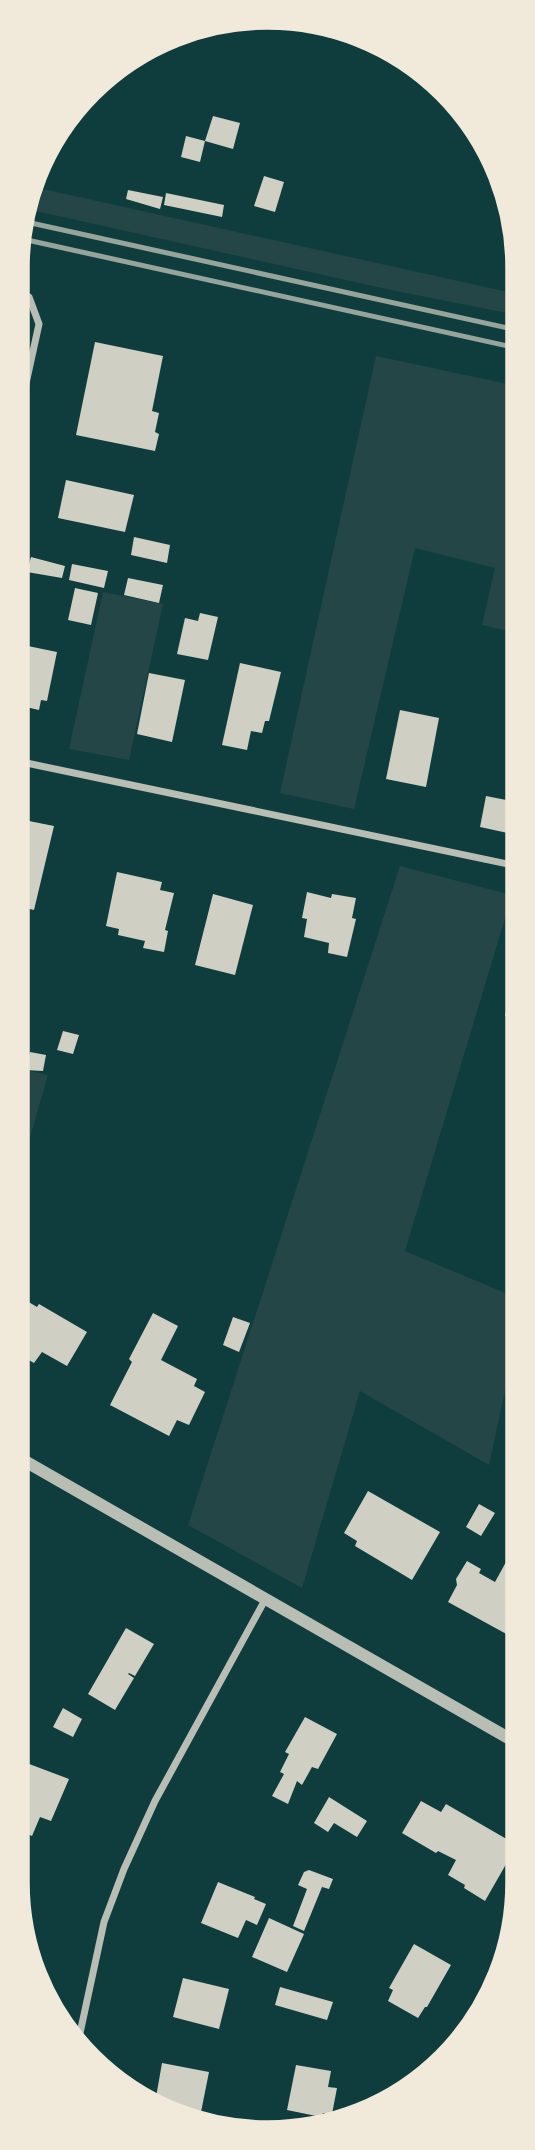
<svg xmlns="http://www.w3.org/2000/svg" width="535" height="2150" viewBox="0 0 535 2150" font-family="'Open Sans',sans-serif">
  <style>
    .green { fill: #244646 }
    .building { fill: #cfcfc3 }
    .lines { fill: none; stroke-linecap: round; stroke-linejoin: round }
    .minor { stroke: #b8beb3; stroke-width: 7 }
    .tertiary { stroke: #b8beb3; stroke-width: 12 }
    .rail { stroke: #97a49c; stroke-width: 5 }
    .rim { fill: none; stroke: #f1e9da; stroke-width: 3.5 }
  </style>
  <rect width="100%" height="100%" fill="#0f3d3e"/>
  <!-- green -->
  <path class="green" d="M34,187L517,294V315L391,290L27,209Z
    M376,356L517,386V633L482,625L495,568L415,548L354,809L280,793Z
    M103,592L163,604L129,760L69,749Z
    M400,866L512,895L405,1251L517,1298V1335L489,1465L360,1391L302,1588L188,1525Z
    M17,1068L48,1075L17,1182Z"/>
  <!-- building -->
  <path class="building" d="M213,116L240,123L233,149L205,141Z
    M186,136L205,141L200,162L181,157Z
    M264,176L284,182L275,212L254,206Z
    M128,190L163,197L160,209L126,199Z
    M166,193L224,205L222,217L164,205Z
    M95,342L163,356L152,411L159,413L155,432L159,434L155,451L76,435Z
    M66,480L134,495L125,532L58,518Z
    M134,537L170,545L167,563L131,555Z
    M31,557L65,566L62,578L27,572Z
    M72,564L108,571L104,588L69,580Z
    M128,578L163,585L159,603L124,595Z
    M75,588L98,593L91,625L68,620Z
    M200,613L218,617L208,660L177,654L185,618L198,621Z
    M23,645L57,652L47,701L41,700L39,710L17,705V673Z
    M240,663L281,672L269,721H265L262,733L251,731L247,750L222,745Z
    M149,673L185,680L172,742L137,734Z
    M400,710L439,718L426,787L386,779Z
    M486,796L517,802V835L480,827Z
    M24,820L54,826L34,910L17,906V837L19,838Z
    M117,872L162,882L160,890L174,893L165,930L168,931L164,952L143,948L145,941L118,935L119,929L106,926Z
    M307,892L331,898L332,894L356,898L352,918L356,919L347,957L328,953L329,943L304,937L307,919L302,918Z
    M213,894L253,905L235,975L195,965Z
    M513,971L517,972V1018L505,1016Z
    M63,1031L79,1035L73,1054L57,1050Z
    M30,1052L46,1055L43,1071L26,1070Z
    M17,1295L37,1307L39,1304L87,1332L67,1366L42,1352L34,1363L16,1353Z
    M153,1313L178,1326L161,1360L197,1379L194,1386L205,1392L189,1425L177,1420L169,1436L110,1405L132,1362L129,1359Z
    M233,1317L250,1323L239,1352L223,1345Z
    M368,1491L440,1532L412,1580L355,1546L357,1541L344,1533Z
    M479,1504L495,1513L481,1536L466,1527Z
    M467,1561L481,1569L479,1573L495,1582L506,1562L516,1568L517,1573L513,1581L517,1583L516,1636L512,1637L448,1602L457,1585L456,1579Z
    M126,1628L154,1644L135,1676L129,1673L128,1674L134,1678L115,1710L88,1694Z
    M63,1708L82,1719L73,1737L53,1727Z
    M305,1717L337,1734L318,1769L312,1767L302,1785L297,1781L288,1804L272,1796L284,1774L280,1772L289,1754L285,1752Z
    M16,1759L69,1779L51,1821L40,1817L32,1836L16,1829Z
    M329,1797L367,1821L357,1837L334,1823L328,1832L314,1823Z
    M421,1801L441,1812L446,1804L510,1841L507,1848L513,1852L485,1901L464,1888L465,1885L448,1875L456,1860L438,1851L436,1853L402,1833Z
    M309,1870L333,1879L329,1889L322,1887L304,1931L293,1926L307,1889L298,1885L304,1872Z
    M218,1882L255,1897L254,1899L266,1904L257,1925L246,1920L238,1938L201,1923Z
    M269,1918L304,1934L287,1972L252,1957Z
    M414,1944L451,1965L427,2007H425L418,2018L388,2001L393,1990L389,1988Z
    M183,1978L229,1989L219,2029L173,2017Z
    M280,1987L333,2002L327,2020L275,2005Z
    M162,2063L209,2072L201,2112L155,2103Z
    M296,2065L331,2071L328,2087L337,2088L332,2114L323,2113L321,2117L287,2110Z
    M258,2123L274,2126L283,2131L251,2134L239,2130V2129L257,2132Z"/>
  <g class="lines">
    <!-- minor -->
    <path class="minor" d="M18,420L39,324L29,297L18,291
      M17,761L517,866
      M77,2047L104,1922L124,1869L155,1801L266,1598"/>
    <!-- tertiary -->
    <path class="tertiary" d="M16,1456L517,1743"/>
    <!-- rail -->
    <path class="rail" d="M22,221L517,330
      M18,238L517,348"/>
  </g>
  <!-- crop -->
  <path d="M0 0H535V2150H0ZM267 28H268A239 239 0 0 1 507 267V1883A239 239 0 0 1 268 2122H267A239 239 0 0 1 28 1883V267A239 239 0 0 1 267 28Z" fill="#f1e9da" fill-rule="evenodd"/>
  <path class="rim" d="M267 28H268A239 239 0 0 1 507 267V1883A239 239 0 0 1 268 2122H267A239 239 0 0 1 28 1883V267A239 239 0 0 1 267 28Z"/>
</svg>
